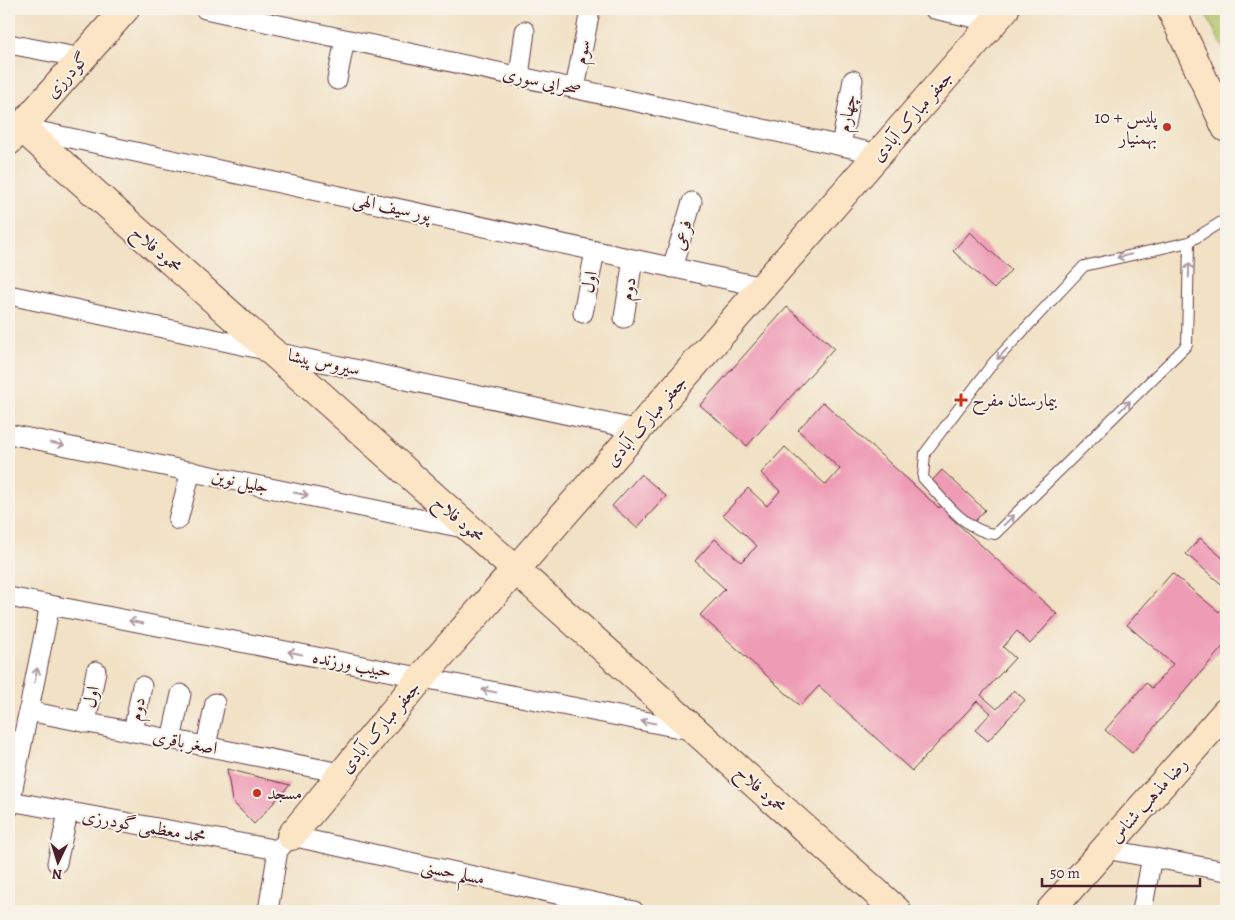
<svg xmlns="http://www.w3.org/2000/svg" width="1235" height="920" viewBox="0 0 1235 920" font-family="Alegreya,Amiri,serif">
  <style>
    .green { fill: #adbf62; stroke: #7c6f46 }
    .building { fill: #ee9bb6 }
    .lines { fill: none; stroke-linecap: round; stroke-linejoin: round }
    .lane-casing { stroke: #633c42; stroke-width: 12 }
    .street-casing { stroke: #633c42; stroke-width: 21 }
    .secondary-casing { stroke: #633c42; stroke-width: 30 }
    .lane { stroke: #fff; stroke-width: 10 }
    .street { stroke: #fff; stroke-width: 19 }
    .secondary { stroke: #fce5c4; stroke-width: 28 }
    .oneway { stroke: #ae9aa0 }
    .poi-dot { fill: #c8321e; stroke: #f7f3e8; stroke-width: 2 }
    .labels { text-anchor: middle; stroke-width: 4; stroke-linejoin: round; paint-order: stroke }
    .street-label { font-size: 18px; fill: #4a1f2b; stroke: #f7f3e8 }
    .poi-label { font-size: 18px; fill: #4a1f2b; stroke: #f7f3e8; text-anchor: start }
  </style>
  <rect width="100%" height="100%" fill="#f7f3e8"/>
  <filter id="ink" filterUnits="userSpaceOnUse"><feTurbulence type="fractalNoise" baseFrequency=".02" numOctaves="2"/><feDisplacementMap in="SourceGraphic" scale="10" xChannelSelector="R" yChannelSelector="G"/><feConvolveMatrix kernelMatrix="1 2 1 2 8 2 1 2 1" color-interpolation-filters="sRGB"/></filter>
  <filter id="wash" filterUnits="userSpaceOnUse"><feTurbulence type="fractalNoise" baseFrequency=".0096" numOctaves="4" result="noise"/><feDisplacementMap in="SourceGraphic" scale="20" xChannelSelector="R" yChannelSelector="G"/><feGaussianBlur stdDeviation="1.12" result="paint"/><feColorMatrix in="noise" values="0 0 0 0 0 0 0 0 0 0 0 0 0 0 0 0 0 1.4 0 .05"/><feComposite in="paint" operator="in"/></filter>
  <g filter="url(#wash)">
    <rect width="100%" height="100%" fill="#f1e1c5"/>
    <!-- green -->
    <path class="green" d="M1203,9H1226V54Z"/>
    <g id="blocks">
      <!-- building -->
      <path class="building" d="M970,232L1011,270L994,289L953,251Z
        M787,307L834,348L747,446L700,405Z
        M823,402L939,508L947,500L929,484L942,470L985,510L973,523L956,508L949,516L1057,614L1030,644L1017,631L1003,647L1015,658L981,695L997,709L1014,690L1025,700L988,741L975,730L991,713L977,701L912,771L819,686L800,706L700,615L725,589L695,561L715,539L741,562L757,546L723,515L748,488L767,506L780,491L761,473L785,447L826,485L840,469L798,430Z
        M641,474L666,496L637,528L612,506Z
        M1200,538L1226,561V588L1186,554Z
        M1172,573L1219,612L1226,603V643L1132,753L1105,730L1146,683L1152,688L1173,664L1127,625Z
        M227,769L290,785L254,824L232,801Z"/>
    </g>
  </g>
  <g filter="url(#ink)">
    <use href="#blocks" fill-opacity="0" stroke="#633c42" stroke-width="1"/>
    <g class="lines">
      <!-- lane casing -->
      <g class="lane-casing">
        <path id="lane" d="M1189,242L1187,345L995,534C966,532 942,498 923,478L925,453L993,363L1084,266L1189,242L1226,219"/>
      </g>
      <!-- street casing -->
      <g class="street-casing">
        <path id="street" d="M205,9L879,154
          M934,9L993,22
          M9,44L82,58
          M519,76L525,31
          M337,80L345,39
          M575,88L589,16
          M24,128L763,287
          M841,146L853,80
          M672,268L692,202
          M9,295L639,430
          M583,313L595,251
          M624,318L633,259
          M9,434L468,529
          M178,520L191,471
          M9,597L695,731
          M28,711L341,773
          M86,723L96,671
          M133,732L142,686
          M171,740L181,694
          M206,746L215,703
          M10,801L278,850
          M9,808L50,605
          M1105,849L1226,871
          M278,850L291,836L634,911
          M57,863L68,813
          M268,911L278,850
          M1142,911L1152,857"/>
      </g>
      <!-- secondary casing -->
      <g class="secondary-casing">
        <path id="secondary" d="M1171,9L1226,128
          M21,127L897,911
          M9,141L125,9
          M291,836L421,678L1005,9
          M1050,911L1226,712"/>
      </g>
      <!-- lane -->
      <use href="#lane" class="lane"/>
      <!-- street -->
      <use href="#street" class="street"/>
      <!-- secondary -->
      <use href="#secondary" class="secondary"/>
    </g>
    <!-- one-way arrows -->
    <defs><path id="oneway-shaft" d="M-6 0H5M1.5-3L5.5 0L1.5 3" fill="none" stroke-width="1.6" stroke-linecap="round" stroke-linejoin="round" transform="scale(1.25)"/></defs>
    <g class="oneway">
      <use href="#oneway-shaft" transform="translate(1124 256) rotate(167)"/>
      <use href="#oneway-shaft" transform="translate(1189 270) rotate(-89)"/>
      <use href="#oneway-shaft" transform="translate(1002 354) rotate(133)"/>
      <use href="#oneway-shaft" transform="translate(1125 406) rotate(-44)"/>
      <use href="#oneway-shaft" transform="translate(57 444) rotate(11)"/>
      <use href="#oneway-shaft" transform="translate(301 494) rotate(12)"/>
      <use href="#oneway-shaft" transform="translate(1009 520) rotate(-44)"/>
      <use href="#oneway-shaft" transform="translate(136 622) rotate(-169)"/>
      <use href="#oneway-shaft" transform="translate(295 653) rotate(-169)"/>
      <use href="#oneway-shaft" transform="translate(36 675) rotate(-79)"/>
      <use href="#oneway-shaft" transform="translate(489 691) rotate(-169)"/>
      <use href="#oneway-shaft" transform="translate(648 722) rotate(-169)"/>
    </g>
  </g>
  <!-- markers -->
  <g class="poi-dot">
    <circle cx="1167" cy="127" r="5"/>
    <path d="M958.5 392.5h5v5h5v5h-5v5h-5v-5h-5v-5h5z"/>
    <circle cx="257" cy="793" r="5"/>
  </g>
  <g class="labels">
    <!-- street labels -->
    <g class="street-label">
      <text transform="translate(582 52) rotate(-79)" y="6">سوم</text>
      <text transform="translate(67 75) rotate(-48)" y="6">گودرزی</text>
      <text transform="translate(542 81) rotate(12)" y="6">صحرایی سوری</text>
      <text transform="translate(847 113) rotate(-79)" y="6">چهارم</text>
      <text transform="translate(912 116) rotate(-49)" y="6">جعفر مبارک آبادی</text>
      <text transform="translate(392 207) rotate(12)" y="6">پور سیف الهی</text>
      <text transform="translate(682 235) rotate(-74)" y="6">فرعی</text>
      <text transform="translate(157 249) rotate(42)" y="6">محمود فلاح</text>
      <text transform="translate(589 282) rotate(-79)" y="6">اول</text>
      <text transform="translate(628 289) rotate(-81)" y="6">دوم</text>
      <text transform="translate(324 362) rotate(12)" y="6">سیروس پیشا</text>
      <text transform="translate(646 421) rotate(-49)" y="6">جعفر مبارک آبادی</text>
      <text transform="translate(240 481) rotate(12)" y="6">جلیل نوین</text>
      <text transform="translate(459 519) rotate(42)" y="6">محمود فلاح</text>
      <text transform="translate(352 664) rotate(11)" y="6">حبیب ورزنده</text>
      <text transform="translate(91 697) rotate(-79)" y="6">اول</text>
      <text transform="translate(137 709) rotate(-79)" y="6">دوم</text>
      <text transform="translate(380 727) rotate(-50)" y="6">جعفر مبارک آبادی</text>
      <text transform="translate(185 742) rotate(11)" y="6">اصغر باقری</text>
      <text transform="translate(761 789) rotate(42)" y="6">محمود فلاح</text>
      <text transform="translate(1148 800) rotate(-48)" y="6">رضا مذهب شناس</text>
      <text transform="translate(144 826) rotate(10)" y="6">محمد معظمی گودرزی</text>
      <text transform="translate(453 872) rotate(12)" y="6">مسلم حسنی</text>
    </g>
    <!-- poi labels -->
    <g class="poi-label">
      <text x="1157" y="123" text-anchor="end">پلیس + 10<tspan x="1157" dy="21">بهمنیار</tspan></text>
      <text x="972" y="406">بیمارستان مفرح</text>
      <text x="267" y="799">مسجد</text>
    </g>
  </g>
  <!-- margin -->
  <rect width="1235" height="920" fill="none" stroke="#f7f3e8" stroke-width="30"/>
  <!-- north arrow -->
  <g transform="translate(58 862) rotate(184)" stroke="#f7f3e8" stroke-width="4" paint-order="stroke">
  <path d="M0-4L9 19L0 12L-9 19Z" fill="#4a1f2b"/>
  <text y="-8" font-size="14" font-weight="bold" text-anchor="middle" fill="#4a1f2b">N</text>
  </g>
  <!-- scale -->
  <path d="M1042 878v8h158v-8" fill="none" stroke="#4a1f2b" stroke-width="2.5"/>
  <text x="1050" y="878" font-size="15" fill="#4a1f2b" stroke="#f7f3e8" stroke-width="4" paint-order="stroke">50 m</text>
</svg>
